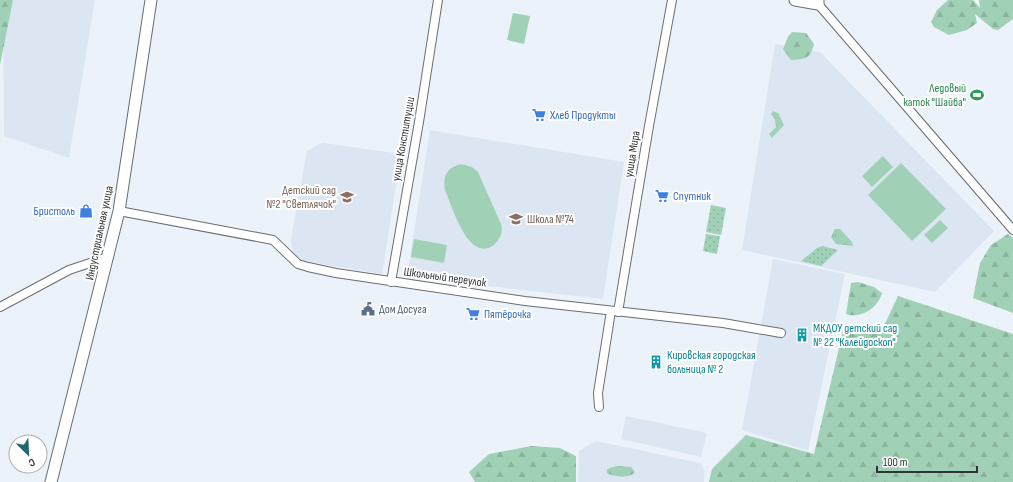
<svg xmlns="http://www.w3.org/2000/svg" width="1013" height="482" viewBox="0 0 1013 482" font-family="'Sofia Sans Condensed',sans-serif">
  <style>
    .built { fill: #dbe6f2 }
    .grass { fill: url(#grass-tufts) }
    .forest { fill: url(#forest-firs) }
    .park { fill: url(#park-dots) }
    .pitch { fill: #a0d1b6 }
    .lines { fill: none; stroke-linecap: round; stroke-linejoin: round }
    .street-casing { stroke: #686d72; stroke-width: 10 }
    .secondary-casing { stroke: #686d72; stroke-width: 13 }
    .street { stroke: #fff; stroke-width: 8 }
    .secondary { stroke: #fff; stroke-width: 11 }
    .labels { text-anchor: middle; stroke-width: 4; stroke-linejoin: round; paint-order: stroke }
    .leisure-label { font-size: 12px; fill: #27864d; stroke: #fff; text-anchor: end }
    .shop-label { font-size: 12px; fill: #366cbe; stroke: #fff; text-anchor: start }
    .street-label { font-size: 12px; fill: #313436; stroke: #fff }
    .education-label { font-size: 12px; fill: #785e54; stroke: #fff; text-anchor: end }
    .service-label { font-size: 12px; fill: #4e5e75; stroke: #fff; text-anchor: start }
    .culture-label { font-size: 12px; fill: #0d838f; stroke: #fff; text-anchor: start }
  </style>
  <defs>
    <pattern id="grass-tufts" width="24" height="20" patternUnits="userSpaceOnUse"><rect width="24" height="20" fill="#a0d1b6"/><path d="M3 7l-1-3M5 7V3M7 7l1-3M15 17l-1-3M17 17v-4M19 17l1-3" fill="none" stroke="#8ab49d"/></pattern>
    <pattern id="forest-firs" width="22" height="20" patternUnits="userSpaceOnUse"><rect width="22" height="20" fill="#a0d1b6"/><path d="M5 1l3.5 6h-7zM16 11l3.5 6h-7z" fill="#8ab49d"/></pattern>
    <pattern id="park-dots" width="8" height="8" patternUnits="userSpaceOnUse"><rect width="8" height="8" fill="#a0d1b6"/><path d="M2 2h.1M6 6h.1" fill="none" stroke="#8ab49d" stroke-width="1.8" stroke-linecap="round"/></pattern>
  </defs>
  <rect width="100%" height="100%" fill="#ecf2f9"/>
  <!-- built -->
  <path class="built" d="M3,0H95L69,158L4,136Z
    M775,44L820,52L994,231L935,292L742,250Z
    M430,130L624,162L603,299L407,277Z
    M324,143L401,154L382,274L300,260L292,250L291,239L307,151L319,144Z
    M773,259L845,274L808,451L742,430Z
    M626,416L707,433L701,457L621,439Z
    M596,441L700,463L705,471L704,482H578L579,451Z"/>
  <!-- grass -->
  <path class="grass" d="M773,111L778,113L784,125L772,138L769,134L776,127L775,120L771,114Z
    M835,229H840L852,242L853,246L836,244L831,237Z"/>
  <!-- forest -->
  <path class="forest" d="M0,0H13L0,65Z
    M948,0H973L980,8L979,0H1013V19L998,30L993,29L975,14L977,23L967,30L949,35L934,27L931,22L937,10Z
    M792,32L806,33L814,44C810,59 806,59 791,60L783,49L788,37Z
    M1008,234L1013,238V313L973,298L980,263L991,245Z
    M858,282L874,287L882,293C878,308 861,319 846,314L851,283Z
    M898,296L1013,334V482H709L712,469L746,435L814,454L843,331L882,330Z
    M531,446L560,448L576,456V482H475L469,472L489,454Z
    M616,466L631,467L635,472C629,479 614,477 607,473V469Z"/>
  <!-- park -->
  <path class="park" d="M711,205L726,208L721,235L706,232Z
    M706,234L720,236L717,254L703,251Z
    M823,246L838,250L821,266L801,261L817,248Z"/>
  <!-- pitch -->
  <path class="pitch" d="M513,13L530,16L524,44L507,40Z
    M883,156L893,167L872,187L862,176Z
    M901,163L946,209L912,241L868,195Z
    M461,164L472,167L478,172L501,224C503,231 501,238 495,244C469,266 452,206 445,190C442,176 448,167 461,164Z
    M940,220L948,228L932,243L924,235Z
    M414,239L447,245L444,263L411,257Z"/>
  <g class="lines">
    <!-- street casing -->
    <g class="street-casing">
      <path id="street" d="M818,4L1013,230
        M119,211L273,240L298,264L308,267L336,273L525,301L723,323L781,333
        M391,282L419,122L438,0
        M0,307L69,270L108,257
        M618,312L649,126L672,0
        M599,407L598,393L611,311"/>
    </g>
    <!-- secondary casing -->
    <g class="secondary-casing">
      <path id="secondary" d="M795,0L818,4V0
        M51,482L119,211L151,0"/>
    </g>
    <!-- street -->
    <use href="#street" class="street"/>
    <!-- secondary -->
    <use href="#secondary" class="secondary"/>
  </g>
  <!-- icons -->
  <defs>
    <g id="stadium-bare" transform="scale(1.08)"><path d="M0-5a6.5 5 0 1 0 0 10a6.5 5 0 1 0 0-10ZM-3.5-1.8h7v3.6h-7Z" fill="#2e9e5b" stroke="#fff" stroke-width="2.5" paint-order="stroke"/></g>
    <g id="supermarket-bare" transform="scale(1.08)"><path d="M-6-5.5h2.5l.6 2H6L4.5 2H-2.5L-4.4-4H-6ZM-1.5 3.2a1.3 1.3 0 1 0 .1 0ZM3 3.2a1.3 1.3 0 1 0 .1 0Z" fill="#3f7fe0" stroke="#fff" stroke-width="2.5" paint-order="stroke"/></g>
    <g id="school-bare" transform="scale(1.08)"><path d="M0-5L7-2L0 1L-7-2ZM-4 1L0 2.5L4 1V4Q0 6-4 4Z" fill="#8d6e63" stroke="#fff" stroke-width="2.5" paint-order="stroke"/></g>
    <g id="shop-bare" transform="scale(1.08)"><path d="M-5-2.5h2.3a2.7 3.5 0 0 1 5.4 0H5L5.5 6h-11ZM-1.5-2.5h3a1.5 2.3 0 0 0-3 0Z" fill="#3f7fe0" stroke="#fff" stroke-width="2.5" paint-order="stroke"/></g>
    <g id="civic-bare" transform="scale(1.08)"><path d="M-.6-6.5H3V-4.5H.6V-3L4-1V1h2V6H-6V1h2V-1L-.6-3ZM-1.2 2.5V6h2.4V2.5Z" fill="#5c6f8a" stroke="#fff" stroke-width="2.5" paint-order="stroke"/></g>
    <g id="building-bare" transform="scale(1.08)"><path d="M-4-6H4V6H1V3H-1V6H-4ZM-2.5-4.3h1.7v1.8h-1.7ZM.8-4.3h1.7v1.8H.8ZM-2.5-1h1.7V.8h-1.7ZM.8-1h1.7V.8H.8Z" fill="#0f9aa8" stroke="#fff" stroke-width="2.5" paint-order="stroke"/></g>
  </defs>
  <g fill-rule="evenodd">
    <use href="#stadium-bare" x="977" y="95"/>
    <use href="#supermarket-bare" x="539" y="115"/>
    <use href="#supermarket-bare" x="662" y="196"/>
    <use href="#school-bare" x="347" y="197"/>
    <use href="#shop-bare" x="86" y="211"/>
    <use href="#school-bare" x="516" y="219"/>
    <use href="#civic-bare" x="368" y="309"/>
    <use href="#supermarket-bare" x="473" y="314"/>
    <use href="#building-bare" x="802" y="335"/>
    <use href="#building-bare" x="656" y="362"/>
  </g>
  <g class="labels">
    <!-- leisure labels -->
    <g class="leisure-label">
      <text x="966" y="92">Ледовый<tspan x="966" dy="14">каток "Шайба"</tspan></text>
    </g>
    <!-- shop labels -->
    <g class="shop-label">
      <text x="550" y="119">Хлеб Продукты</text>
      <text x="673" y="200">Спутник</text>
      <text x="75" y="215" text-anchor="end">Бристоль</text>
      <text x="484" y="318">Пятёрочка</text>
    </g>
    <!-- street labels -->
    <g class="street-label">
      <text transform="translate(403 139) rotate(-80)" y="4">улица Конституции</text>
      <text transform="translate(632 154) rotate(-81)" y="4">улица Мира</text>
      <text transform="translate(99 233) rotate(-78)" y="4">Индустриальная улица</text>
      <text transform="translate(445 277) rotate(8)" y="4">Школьный переулок</text>
    </g>
    <!-- education labels -->
    <g class="education-label">
      <text x="336" y="194">Детский сад<tspan x="336" dy="14">№2 "Светлячок"</tspan></text>
      <text x="527" y="223" text-anchor="start">Школа №74</text>
    </g>
    <!-- service labels -->
    <g class="service-label">
      <text x="379" y="313">Дом Досуга</text>
    </g>
    <!-- culture labels -->
    <g class="culture-label">
      <text x="813" y="332">МКДОУ детский сад<tspan x="813" dy="14">№ 22 "Калейдоскоп"</tspan></text>
      <text x="667" y="359">Кировская городская<tspan x="667" dy="14">больница № 2</tspan></text>
    </g>
  </g>
  <!-- north arrow -->
  <g transform="translate(28 454) rotate(156)"><circle r="19" fill="#ffffff" stroke="#adaeaf"/>
  <path d="M0-3L7 15L0 10L-7 15Z" fill="#1e6874"/>
  <text y="-6" font-size="11" font-weight="bold" text-anchor="middle" fill="#313436">С</text>
  </g>
  <!-- scale -->
  <path d="M877 466v6h100v-6" fill="none" stroke="#313436" stroke-width="2"/>
  <text x="883" y="466" font-size="12" fill="#313436" stroke="#ffffff" stroke-width="3" paint-order="stroke">100 m</text>
</svg>
